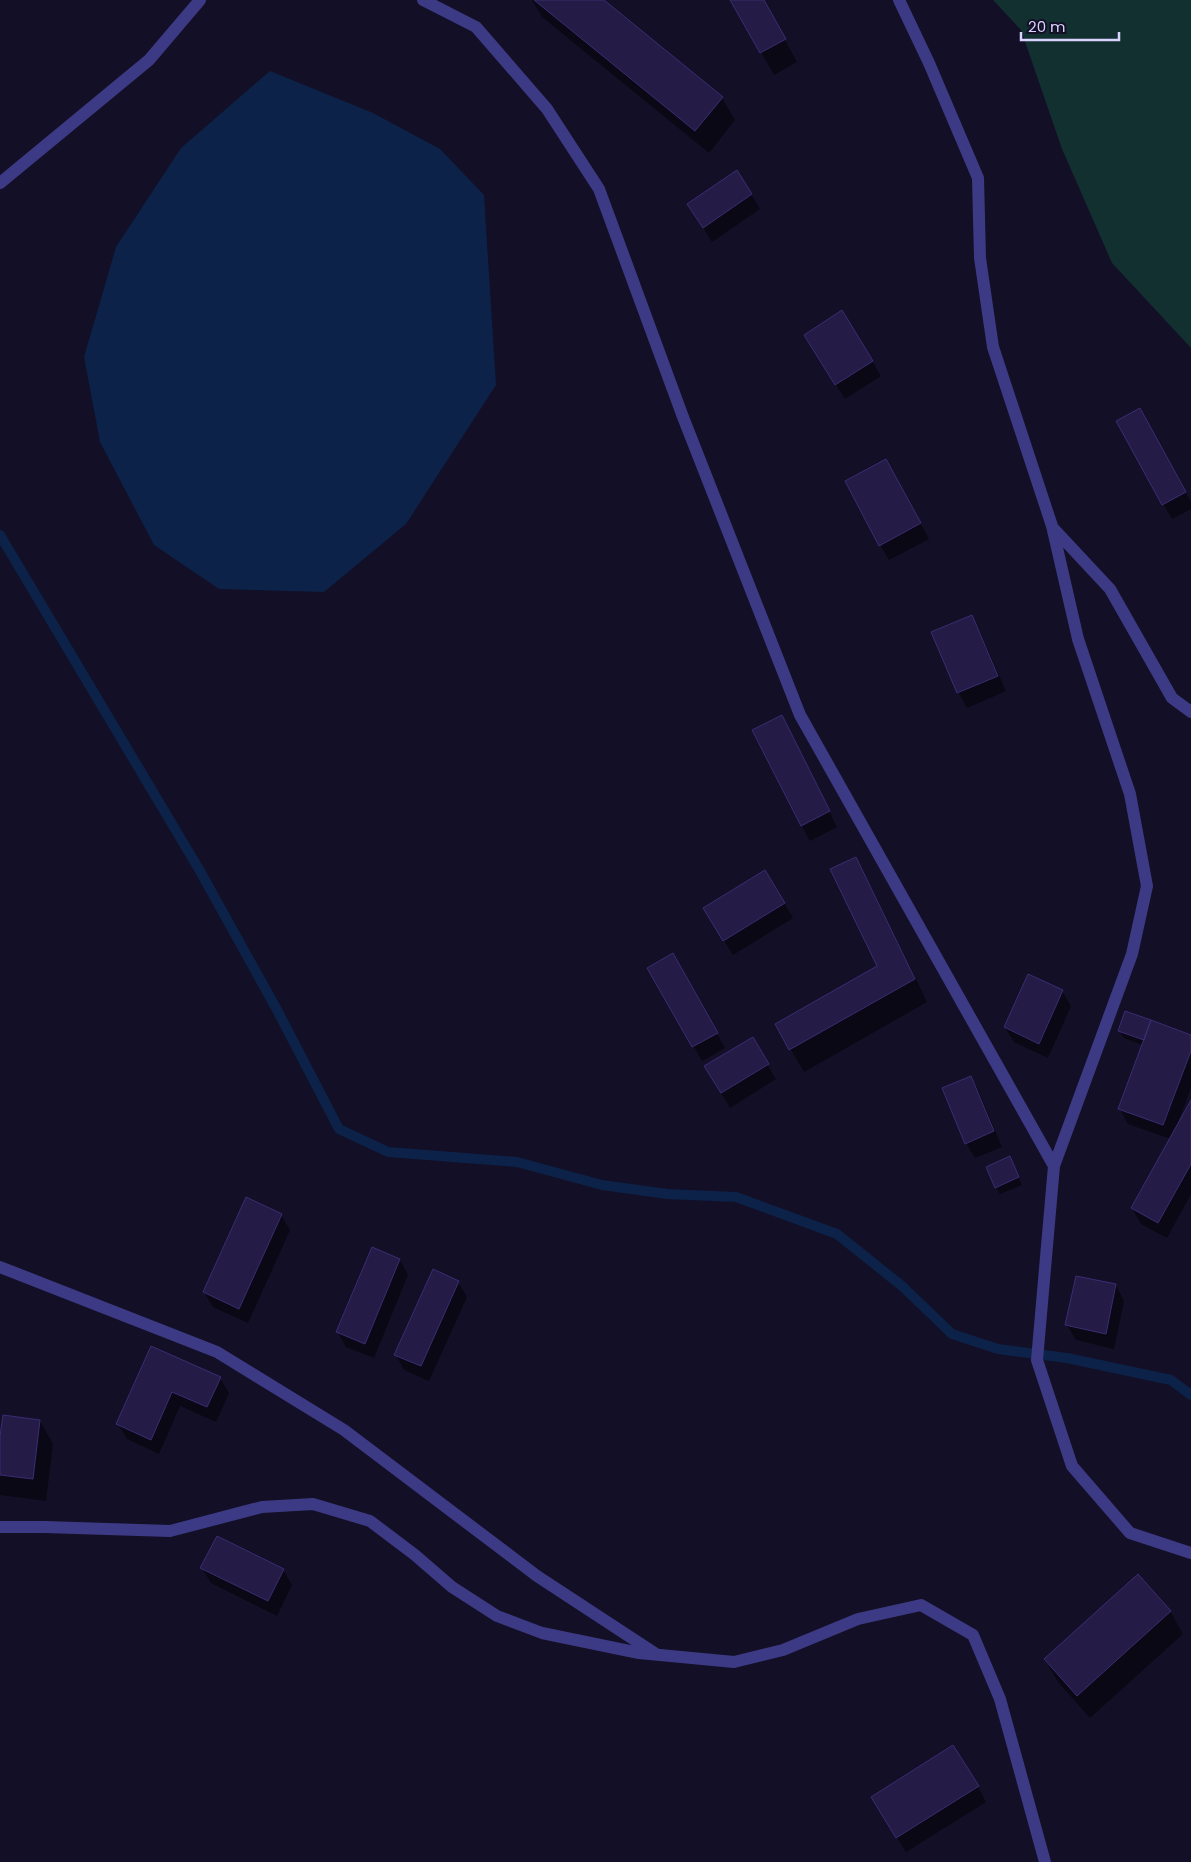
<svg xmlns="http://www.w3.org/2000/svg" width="1191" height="1862" viewBox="0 0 1191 1862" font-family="Poppins,sans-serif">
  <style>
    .green { fill: #12302f }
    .water { fill: #0c2248 }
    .shadow { fill: #0007 }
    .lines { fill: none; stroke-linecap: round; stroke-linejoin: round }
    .stream { stroke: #0c2248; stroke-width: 10 }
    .building { fill: #241b47; stroke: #3b2d73 }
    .minor { stroke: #3d3a85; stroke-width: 12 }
  </style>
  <rect width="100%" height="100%" fill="#130f26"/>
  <!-- green -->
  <path class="green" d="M993,0H1191V348L1112,263L1062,149L1021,30Z"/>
  <!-- water -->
  <path class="water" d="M270,71L373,113L440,149L484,195L496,385L406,524L324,592L219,589L154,545L100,442L84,357L116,247L181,148Z"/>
  <!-- shadow -->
  <path class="shadow" d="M532,0H602L722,98L735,120L709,153L542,17Z
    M731,0H763L797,62L774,75Z
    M751,194L760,209L712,242L689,205Z
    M814,350L872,361L881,376L845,399Z
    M1139,410L1191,502V509L1172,519L1163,504Z
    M894,475L929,539L889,560L880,545Z
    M971,616L980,632L1006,691L967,708L959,693L933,633Z
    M790,732L837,827L810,841L802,826Z
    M855,858L868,881L927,1002L804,1072L776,1024L879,966Z
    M784,903L793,918L733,955L713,923Z
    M673,955L725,1048L702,1061L649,968Z
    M1062,991L1071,1006L1048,1058L1014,1042L1005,1027Z
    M1119,1031L1191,1036V1088L1178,1123H1180L1191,1103V1194L1167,1238L1141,1224L1132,1208L1171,1139L1128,1124L1120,1109L1143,1045L1124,1038Z
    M752,1039L776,1079L730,1108L715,1082Z
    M971,1077L979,1092L1002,1147L975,1158L966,1143Z
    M1013,1165L1022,1185L1000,1194L996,1187Z
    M281,1215L290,1230L248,1323L213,1307L204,1292Z
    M400,1260L408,1275L374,1358L346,1347L338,1332Z
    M458,1282L467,1297L429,1381L404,1370L396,1355Z
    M1116,1285L1124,1301L1114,1349L1076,1340L1067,1325Z
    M151,1348L220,1378L229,1393L216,1422L180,1406L159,1454L127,1439L118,1424Z
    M40,1421L53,1444L46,1501L0,1495V1442Z
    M202,1568L283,1570L292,1585L277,1616L211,1583Z
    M1170,1611L1183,1634L1090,1718L1058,1682L1045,1660Z
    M978,1787L986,1802L906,1852L881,1812Z"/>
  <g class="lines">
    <!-- stream -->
    <path class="stream" d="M0,535L200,871L276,1008L339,1129L388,1152L517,1162L602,1185L667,1194L736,1197L837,1234L902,1286L952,1334L998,1349L1067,1358L1171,1380L1191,1395"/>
  </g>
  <!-- building -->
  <path class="building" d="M534,0H604L723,97L695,131Z
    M730,0H764L786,39L760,53Z
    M737,170L752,194L703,228L687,204Z
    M842,310L873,361L835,385L804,335Z
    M1140,408L1186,492L1162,505L1116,421Z
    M886,459L921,523L879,546L845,481Z
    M972,615L998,676L957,693L931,632Z
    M782,715L830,811L801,826L752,730Z
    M856,857L915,979L789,1050L775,1024L877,966L830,869Z
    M765,870L785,903L723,941L703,908Z
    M673,953L718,1033L692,1047L647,968Z
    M1028,974L1063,990L1039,1044L1004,1027Z
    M1125,1011L1151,1020L1144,1040L1118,1031Z
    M1151,1020L1191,1035V1051L1163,1125L1118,1109Z
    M753,1037L769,1064L721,1093L704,1066Z
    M971,1076L994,1131L965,1144L942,1088Z
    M1191,1100V1164L1158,1223L1131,1208Z
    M1010,1156L1019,1177L995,1188L986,1167Z
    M246,1197L282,1214L239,1309L203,1292Z
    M372,1247L400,1259L365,1344L336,1332Z
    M433,1269L459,1281L421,1366L394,1355Z
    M1076,1276L1116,1284L1106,1334L1065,1325Z
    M151,1346L221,1377L207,1407L172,1392L151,1440L116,1424Z
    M3,1415L40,1420L33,1479L0,1475V1436Z
    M217,1536L284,1569L268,1601L200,1568Z
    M1138,1574L1171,1611L1077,1696L1044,1659Z
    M953,1745L979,1786L896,1838L871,1797Z"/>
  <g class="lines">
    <!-- minor -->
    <path class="minor" d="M423,0L476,27L547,109L599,189L683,417L800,715L1054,1166
      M899,0L929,63L978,178L980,258L993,347L1052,526L1078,639L1130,794L1147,886L1132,954L1054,1166L1037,1360L1072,1466L1130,1533L1191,1553
      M0,183L149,60L200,0
      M1053,528L1110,589L1172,698L1191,712
      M0,1267L217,1352L344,1430L537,1576L656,1654
      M0,1527H45L170,1531L262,1507L313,1504L370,1521L415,1555L452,1587L497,1616L542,1633L639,1653L734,1662L783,1650L858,1619L921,1605L973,1635L1000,1699L1045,1862"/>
  </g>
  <!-- scale -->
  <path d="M1021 32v8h98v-8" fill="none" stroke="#d9d4ff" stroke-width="2.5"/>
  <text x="1028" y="32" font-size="15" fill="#d9d4ff" stroke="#130f26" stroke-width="4" paint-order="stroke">20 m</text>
</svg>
